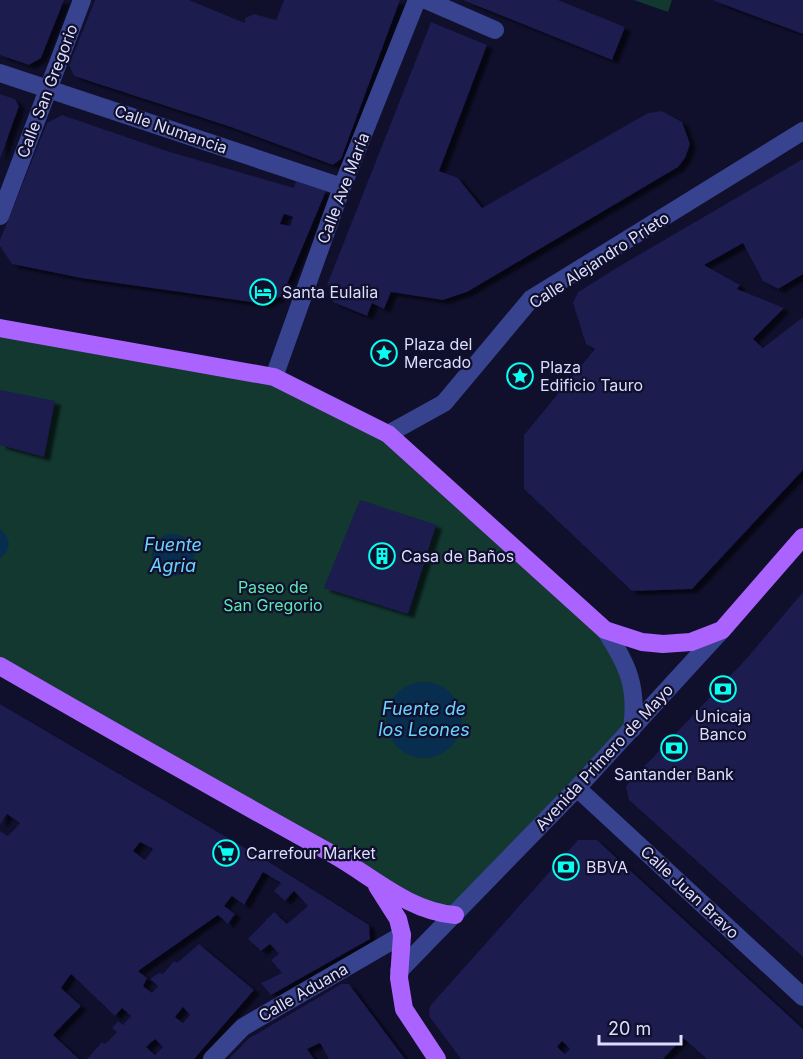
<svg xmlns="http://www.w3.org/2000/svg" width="803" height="1059" viewBox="0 0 803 1059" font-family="Inter,sans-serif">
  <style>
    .green { fill: #123830 }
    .water { fill: #072d4f }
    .building { fill: #1c1a4f; fill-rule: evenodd; filter: url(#shadow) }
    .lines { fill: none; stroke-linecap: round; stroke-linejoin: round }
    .minor { stroke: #37438f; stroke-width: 18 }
    .major { stroke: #ab63ff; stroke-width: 18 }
    .labels { text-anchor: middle; stroke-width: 4.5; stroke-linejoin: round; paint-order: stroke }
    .street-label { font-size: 16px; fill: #dcddff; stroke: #10102d }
    .poi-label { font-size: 16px; fill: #dcddff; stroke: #10102d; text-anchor: start }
    .park-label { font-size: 16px; fill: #5ee9af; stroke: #10102d }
    .water-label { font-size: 18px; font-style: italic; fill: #6ad3ff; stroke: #10102d }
  </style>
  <defs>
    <filter id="shadow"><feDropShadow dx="6" dy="4" stdDeviation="1.5" flood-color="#0009"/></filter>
  </defs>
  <rect width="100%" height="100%" fill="#10102d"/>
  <!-- green -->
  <path class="green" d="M634,0H672L668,12Z
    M0,328L274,377L388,434L617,648L632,729L445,914L0,666Z"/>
  <!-- water -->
  <path class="water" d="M0,529C11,539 12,549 0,558Z
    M152 555a21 21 0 1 1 42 0a21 21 0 1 1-42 0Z
    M386 720a38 38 0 1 1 76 0a38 38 0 1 1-76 0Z"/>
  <!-- building -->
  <path class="building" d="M0,0H64L41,58L29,65L0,55Z
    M95,0H189L245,23V18L254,14L276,20L284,0H400L341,159L333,165L231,127L74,76L69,65Z
    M463,0H558L625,27L612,60Z
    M712,0H803V34Z
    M431,22L487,45L439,171L458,178L482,208L648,113L662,111L682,122L690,144L685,158L678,167L467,292L443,300L391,292L384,309L372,303L367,316L333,302L339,290L327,285Z
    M0,94L15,99L19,106L0,159Z
    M62,115L167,151L294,188L296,181L326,191L282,296L264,304L81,278L12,264L0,246V240L47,123ZM284,214L293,217L290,226L280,224Z
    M803,159V274L778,289L763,281L743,243L704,265L740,285L737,289L784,308L753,339L763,348L803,317V470L692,589L632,591L524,489V435L595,349L586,344L573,303L578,292L618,267Z
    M0,390L55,401L44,457L0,445Z
    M360,500L436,525L408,614L324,588Z
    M803,592V957L629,800L626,786L747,658Z
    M0,704L269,862L369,925L370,939L271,995L261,983L282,973L271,960L279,954L270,944L261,951L248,939L274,912L287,924L308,906L294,891L285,901L274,891L281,883L263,872L244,905L232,896L224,906L235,914L228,924L218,915L138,971L147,978L143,986L152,993L158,986L150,979L159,973L163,974L174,961L177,963L199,944L254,990L194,1059H87L102,1042L105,1044L117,1032L112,1028L118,1021L123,1025L131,1016L122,1008L115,1016L71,974L61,988L81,1006L53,1035L79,1059H0V831L8,836L20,823L7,814L0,825ZM140,842L153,849L145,860L133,851ZM183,1007L190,1015L183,1023L175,1017ZM155,1039L163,1047L155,1055L146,1047Z
    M578,840H597L803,1029V1059H707L683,1038L663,1059H461L429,1016L430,1006ZM562,1041L570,1049L565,1054L557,1047Z
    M341,984H349L405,1059H329L320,1043L307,1049L314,1059H229L248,1039Z"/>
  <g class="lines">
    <!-- minor -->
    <path class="minor" d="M426,0L495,30
      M0,73L342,187
      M0,216L82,0
      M274,377L342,187L417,0
      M388,434L444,403L531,299L803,131
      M605,630C628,665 638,687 632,729
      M577,788L803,997
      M399,971L577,788L722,630
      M212,1059L243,1027L402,935"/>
    <!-- major -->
    <path class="major" d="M0,328L274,377L388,434L605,630L642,642L663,644L691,642L722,630L803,537
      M0,666C111,730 222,793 334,855C373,877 408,911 455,915
      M377,886L398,919L402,935L399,978L404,1009L437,1059"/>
  </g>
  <!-- icons -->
  <defs>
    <g id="hotel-ring" transform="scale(1.35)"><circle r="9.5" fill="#10102d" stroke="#08ffef" stroke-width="1.5"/><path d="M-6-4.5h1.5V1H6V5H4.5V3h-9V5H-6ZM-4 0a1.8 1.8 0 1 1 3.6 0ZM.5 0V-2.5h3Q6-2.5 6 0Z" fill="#08ffef"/></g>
    <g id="sight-ring" transform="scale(1.35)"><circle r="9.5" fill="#10102d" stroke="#08ffef" stroke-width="1.5"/><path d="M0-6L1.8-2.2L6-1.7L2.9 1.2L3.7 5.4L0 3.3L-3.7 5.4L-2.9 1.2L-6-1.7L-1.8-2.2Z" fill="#08ffef"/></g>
    <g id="building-ring" transform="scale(1.35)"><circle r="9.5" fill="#10102d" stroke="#08ffef" stroke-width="1.5"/><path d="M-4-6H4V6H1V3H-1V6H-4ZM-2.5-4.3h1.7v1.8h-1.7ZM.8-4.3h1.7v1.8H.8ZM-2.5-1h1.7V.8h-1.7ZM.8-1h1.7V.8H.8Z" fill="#08ffef"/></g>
    <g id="bank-ring" transform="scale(1.35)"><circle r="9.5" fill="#10102d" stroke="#08ffef" stroke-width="1.5"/><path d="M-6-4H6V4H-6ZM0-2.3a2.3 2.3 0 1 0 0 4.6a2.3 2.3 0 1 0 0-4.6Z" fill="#08ffef"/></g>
    <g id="supermarket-ring" transform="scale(1.35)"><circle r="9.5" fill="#10102d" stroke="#08ffef" stroke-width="1.5"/><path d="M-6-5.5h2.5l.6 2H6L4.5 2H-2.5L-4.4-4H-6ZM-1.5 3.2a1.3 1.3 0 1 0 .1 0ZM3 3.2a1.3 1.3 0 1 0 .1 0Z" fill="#08ffef"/></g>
  </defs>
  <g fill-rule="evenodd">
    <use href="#hotel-ring" x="263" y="292"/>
    <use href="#sight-ring" x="384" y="353"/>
    <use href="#sight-ring" x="520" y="376"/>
    <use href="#building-ring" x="382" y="556"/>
    <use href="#bank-ring" x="723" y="689"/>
    <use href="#bank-ring" x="674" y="748"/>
    <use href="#supermarket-ring" x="226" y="853"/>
    <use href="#bank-ring" x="566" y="867"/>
  </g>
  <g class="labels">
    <!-- street labels -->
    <g class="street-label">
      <text transform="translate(47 91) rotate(-69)" y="6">Calle San Gregorio</text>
      <text transform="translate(171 129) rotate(19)" y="6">Calle Numancia</text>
      <text transform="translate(343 188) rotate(-69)" y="6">Calle Ave María</text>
      <text transform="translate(599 260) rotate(-33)" y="6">Calle Alejandro Prieto</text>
      <text transform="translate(604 757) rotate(-47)" y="6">Avenida Primero de Mayo</text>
      <text transform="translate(690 892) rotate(43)" y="6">Calle Juan Bravo</text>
      <text transform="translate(303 992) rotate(-30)" y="6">Calle Aduana</text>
    </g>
    <!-- poi labels -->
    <g class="poi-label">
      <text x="282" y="298">Santa Eulalia</text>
      <text x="404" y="350">Plaza del<tspan x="404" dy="18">Mercado</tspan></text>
      <text x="540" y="373">Plaza<tspan x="540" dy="18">Edificio Tauro</tspan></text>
      <text x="401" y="562">Casa de Baños</text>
      <text x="723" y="722" text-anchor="middle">Unicaja<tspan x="723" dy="18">Banco</tspan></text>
      <text x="674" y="780" text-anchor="middle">Santander Bank</text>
      <text x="246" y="859">Carrefour Market</text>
      <text x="586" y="873">BBVA</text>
    </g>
    <!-- park labels -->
    <g class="park-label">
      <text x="273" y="593">Paseo de<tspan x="273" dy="18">San Gregorio</tspan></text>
    </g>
    <!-- water labels -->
    <g class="water-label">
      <text x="173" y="551">Fuente<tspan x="173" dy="21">Agria</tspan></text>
      <text x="424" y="715">Fuente de<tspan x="424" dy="21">los Leones</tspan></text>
    </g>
  </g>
  <!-- scale -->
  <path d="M599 1035v9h82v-9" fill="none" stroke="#dcddff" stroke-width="3"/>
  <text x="608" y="1035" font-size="18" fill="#dcddff" stroke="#10102d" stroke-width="4.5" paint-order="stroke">20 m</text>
</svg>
